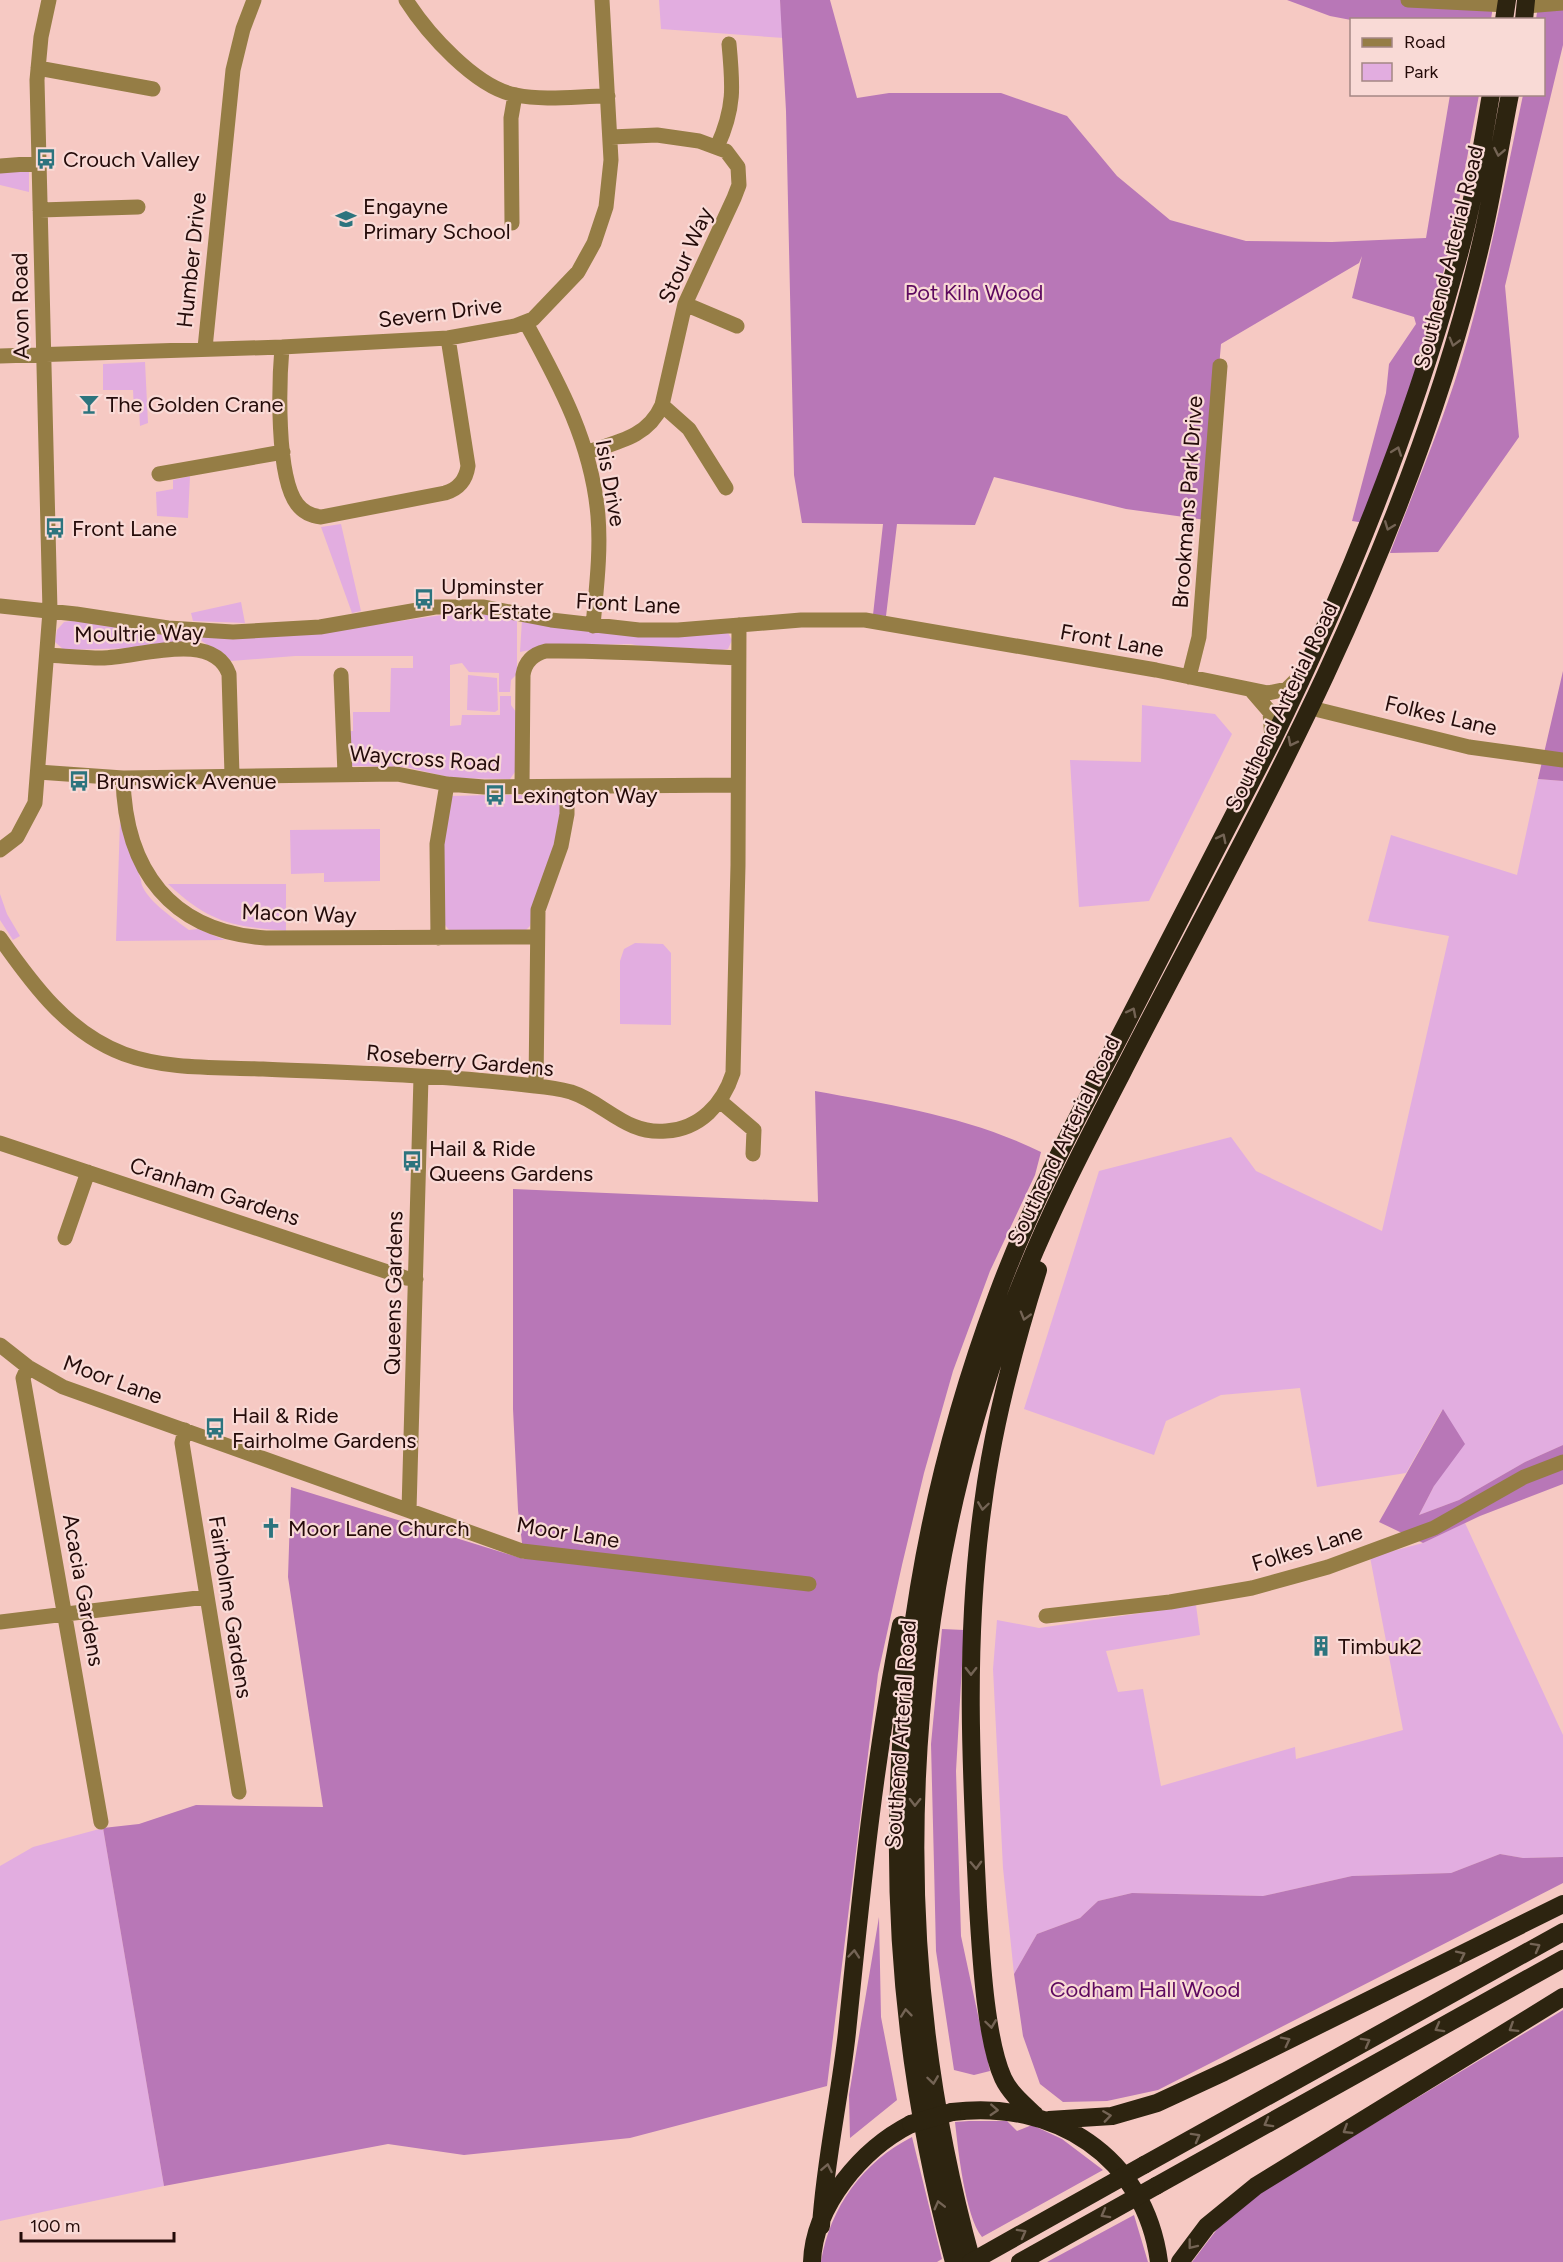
<svg xmlns="http://www.w3.org/2000/svg" width="1563" height="2262" viewBox="0 0 1563 2262" font-family="Figtree,sans-serif">
  <style>
    .green { fill: #e2ade0 }
    .forest { fill: #b877b7 }
    .lines { fill: none; stroke-linecap: round; stroke-linejoin: round }
    .minor { stroke: #957d45; stroke-width: 15 }
    .highway { stroke: #2d2410; stroke-width: 18 }
    .highway-bridge { stroke: #2d2410; stroke-width: 18 }
    .oneway { stroke: #746455 }
    .labels { text-anchor: middle; stroke-width: 4.5; stroke-linejoin: round; paint-order: stroke }
    .poi-label { font-size: 22px; fill: #240b09; stroke: #f9dad6; text-anchor: start }
    .street-label { font-size: 22px; fill: #240b09; stroke: #f9dad6 }
    .park-label { font-size: 22px; fill: #5d095f; stroke: #f9dad6 }
  </style>
  <rect width="100%" height="100%" fill="#f6c9c3"/>
  <!-- green -->
  <path class="green" d="M659,0H780L784,38L661,29Z
    M29,167V192L0,185V170Z
    M145,362L148,423L140,426L139,410H134L133,390H103V364Z
    M190,476L188,518L157,516L156,492L173,489V480Z
    M341,524L361,611L352,613L321,527Z
    M241,602L245,623L193,621L191,613Z
    M463,612L517,619V674L511,680L510,692H499V673L469,672L462,663L450,665V726L461,725L462,715H500V696H511V705L516,712L515,772L510,779L452,778L406,767L353,766L348,764L346,731H353V712H390L391,668H413V656H295L231,661C221,647 205,648 196,635L317,633Z
    M77,620L194,636L201,646L64,650L55,642L57,630L64,622Z
    M522,620L727,631L732,640L728,649L722,650L655,649L631,644L549,646L520,652Z
    M468,675L497,678L498,710L495,712L467,710Z
    M1142,705L1215,714L1232,734L1149,901L1079,907L1070,760L1141,762Z
    M1538,779L1563,781V1445L1525,1462L1459,1500L1419,1515L1434,1486L1442,1410L1406,1473L1317,1487L1300,1388L1221,1395L1166,1421L1154,1455L1024,1409L1099,1171L1231,1137L1256,1171L1382,1231L1449,936L1368,921L1391,835L1517,875Z
    M490,795L491,798H504L505,795L559,796L561,820L530,926L526,930L450,931L445,925L442,843L452,796Z
    M120,822L141,880C141,897 176,920 189,930L198,929L225,940L116,941Z
    M380,829V881L324,882V873L291,874L290,830Z
    M168,884H286V931C231,926 210,923 168,884Z
    M0,894L7,914L20,936L13,940L0,920Z
    M635,943L663,944L671,953V1025L620,1024V961L624,949Z
    M1465,1523L1563,1735V1857L1523,1858L1500,1854L1451,1873L1352,1876L1263,1896L1132,1893L1098,1901L1080,1918L1037,1934L1014,1974L1003,1868L993,1669L997,1620L1039,1628L1196,1605L1200,1635L1106,1651L1118,1692L1143,1689L1161,1786L1295,1747L1296,1759L1403,1730L1370,1557L1423,1543Z
    M103,1828L164,2186L0,2221V1866L33,1847Z"/>
  <!-- forest -->
  <path class="forest" d="M780,0H830L857,98L889,93H1001L1067,116L1117,176L1170,220L1246,241L1332,242L1426,238L1450,95H1479L1452,237L1421,361L1365,523L1352,521L1386,393L1389,364L1416,324L1414,317L1352,298L1362,256L1359,263L1221,344L1206,520L1126,509L994,477L975,525L897,524L886,616L873,615L883,524L802,523L794,475L786,111Z
    M1287,0H1494L1491,19L1351,20L1330,16Z
    M1539,0H1563V45L1505,286L1519,437L1438,552L1390,553C1414,491 1440,429 1460,365C1487,276 1504,185 1523,95L1544,94V20L1536,19Z
    M1563,671V781L1538,779Z
    M815,1091C892,1105 970,1117 1041,1152L1035,1175L990,1271L953,1371L924,1473L902,1565L878,1674L827,2086L630,2138L464,2155L388,2144L164,2186L103,1828L139,1824L196,1805L323,1807L288,1577L291,1487L524,1559L518,1510L513,1409V1189L818,1202Z
    M1443,1409L1465,1444L1434,1486L1419,1515L1459,1500L1525,1462L1563,1445V1484L1480,1516L1423,1543L1379,1522Z
    M942,1629L964,1630L956,1771L961,1936L990,2071L974,2075L954,2070L936,1951L934,1865L931,1744Z
    M1500,1854L1523,1858L1563,1857V1883L1158,2090L1107,2101L1063,2102L1040,2084L1023,2036L1014,1974L1037,1934L1080,1918L1098,1901L1132,1893L1263,1896L1352,1876L1451,1873Z
    M879,1917L881,2017L897,2100L850,2138L849,2095Z
    M1563,2010V2262H1192L1218,2228L1254,2196Z
    M969,2121H1007L1017,2131L1032,2125L1062,2139L1103,2170L982,2237C965,2216 958,2149 955,2122Z
    M912,2137L942,2259L937,2262H821C830,2207 863,2162 912,2137Z
    M1134,2215L1148,2262H1047Z"/>
  <g class="lines">
    <!-- minor -->
    <path class="minor" d="M406,0C427,33 476,88 516,95C545,101 579,96 608,96
      M1408,0L1507,5
      M1526,6L1563,3
      M38,68L153,89
      M717,147C735,108 733,86 729,44
      M0,166L39,163
      M40,210L138,207
      M512,223L511,118L515,95
      M685,304L737,326
      M526,323C560,385 592,444 598,516C601,553 596,590 593,626
      M282,347C279,382 276,476 297,504C303,512 311,516 321,517L445,493C459,489 466,480 468,466L448,338
      M205,348L233,70L243,29L254,0
      M0,356L282,347L448,338L515,326L533,319L578,272L594,243L606,207L611,160L602,0
      M662,405L689,429L726,488
      M587,452C618,442 648,437 662,405L685,304L734,198L739,185L738,167L726,151L699,141L657,135L611,137
      M159,474L283,452
      M0,606L76,614L168,628L233,632L320,627L435,607H484L551,620L639,630H678L801,620H865L1156,670L1268,693L1287,689L1301,675
      M47,655C65,656 84,658 102,658C137,658 213,629 229,674L232,775
      M341,675L345,774
      M1189,677L1199,637L1220,366
      M1251,690L1270,712L1272,739
      M1311,705L1319,710L1469,747L1563,760
      M38,772L123,778L397,774L447,784L484,787L738,785
      M123,778C125,870 171,932 266,938L536,937
      M522,787L523,675C525,662 533,654 546,651C610,650 674,655 738,658
      M0,850L17,837L35,803L50,611L37,80L41,37L49,0
      M0,938C33,985 68,1033 124,1054C167,1070 218,1067 263,1069C354,1073 445,1075 535,1086C547,1087 560,1089 571,1092C605,1103 626,1135 666,1131C700,1129 723,1104 733,1073L738,865L739,625
      M438,938L437,844L447,784
      M536,1086L538,910L561,846L567,814V787
      M720,1101L754,1130L753,1154
      M0,1143L406,1278L416,1279
      M65,1238L88,1172
      M0,1345L28,1367L63,1387L522,1551L809,1584
      M28,1367L23,1378L101,1822
      M185,1430L182,1443L239,1792
      M409,1510L421,1077
      M1046,1616L1170,1602L1252,1588L1328,1567L1434,1528L1524,1477L1563,1462
      M0,1622L206,1597"/>
    <!-- highway -->
    <path class="highway" d="M1504,20L1507,0
      M1524,20L1526,0
      M952,2112C1054,2099 1145,2156 1159,2262
      M1035,2115C1023,2104 1010,2093 1003,2078C985,2038 981,1952 978,1907C971,1773 964,1638 983,1504C993,1425 1014,1346 1038,1270
      M1049,2120L1112,2116L1157,2103L1224,2072L1563,1904
      M1144,2165L1563,1932
      M1156,2186L1563,1959
      M821,2226C825,2161 840,2097 847,2032C861,1895 874,1760 901,1625
      M812,2262C814,2205 862,2149 911,2124
      M954,2262C867,1942 881,1607 997,1296C1030,1206 1076,1120 1121,1034C1171,936 1222,839 1272,741C1346,589 1409,434 1454,272C1471,215 1481,153 1491,94
      M972,2262C884,1946 899,1609 1014,1302C1044,1223 1083,1148 1122,1073C1190,940 1263,809 1326,674C1392,532 1450,383 1484,230C1494,185 1501,140 1510,94
      M1180,2262L1207,2226L1256,2186L1563,1997"/>
    <!-- highway-bridge -->
    <path class="highway-bridge" d="M911,2124L952,2112
      M971,2262L1144,2165
      M1020,2262L1156,2186"/>
  </g>
  <!-- one-way arrows -->
  <defs><path id="oneway-chevron" d="M-2-3.5L2.5 0L-2 3.5" fill="none" stroke-width="1.6" stroke-linecap="round" stroke-linejoin="round" transform="scale(1.5)"/></defs>
  <g class="oneway">
    <use href="#oneway-chevron" transform="translate(1499 152) rotate(101)"/>
    <use href="#oneway-chevron" transform="translate(1454 342) rotate(106)"/>
    <use href="#oneway-chevron" transform="translate(1397 451) rotate(-70)"/>
    <use href="#oneway-chevron" transform="translate(1389 526) rotate(111)"/>
    <use href="#oneway-chevron" transform="translate(1292 742) rotate(117)"/>
    <use href="#oneway-chevron" transform="translate(1222 838) rotate(-63)"/>
    <use href="#oneway-chevron" transform="translate(1132 1012) rotate(-63)"/>
    <use href="#oneway-chevron" transform="translate(1025 1316) rotate(106)"/>
    <use href="#oneway-chevron" transform="translate(983 1506) rotate(98)"/>
    <use href="#oneway-chevron" transform="translate(971 1671) rotate(90)"/>
    <use href="#oneway-chevron" transform="translate(915 1802) rotate(91)"/>
    <use href="#oneway-chevron" transform="translate(976 1865) rotate(88)"/>
    <use href="#oneway-chevron" transform="translate(1536 1947) rotate(-29)"/>
    <use href="#oneway-chevron" transform="translate(854 1954) rotate(-85)"/>
    <use href="#oneway-chevron" transform="translate(1461 1955) rotate(-26)"/>
    <use href="#oneway-chevron" transform="translate(906 2013) rotate(-96)"/>
    <use href="#oneway-chevron" transform="translate(991 2024) rotate(82)"/>
    <use href="#oneway-chevron" transform="translate(1439 2028) rotate(151)"/>
    <use href="#oneway-chevron" transform="translate(1513 2028) rotate(148)"/>
    <use href="#oneway-chevron" transform="translate(1286 2041) rotate(-27)"/>
    <use href="#oneway-chevron" transform="translate(1366 2042) rotate(-29)"/>
    <use href="#oneway-chevron" transform="translate(933 2080) rotate(82)"/>
    <use href="#oneway-chevron" transform="translate(994 2110) rotate(3)"/>
    <use href="#oneway-chevron" transform="translate(1107 2116) rotate(-8)"/>
    <use href="#oneway-chevron" transform="translate(1268 2123) rotate(151)"/>
    <use href="#oneway-chevron" transform="translate(1347 2130) rotate(148)"/>
    <use href="#oneway-chevron" transform="translate(1196 2137) rotate(-29)"/>
    <use href="#oneway-chevron" transform="translate(827 2168) rotate(-79)"/>
    <use href="#oneway-chevron" transform="translate(939 2205) rotate(-104)"/>
    <use href="#oneway-chevron" transform="translate(1105 2214) rotate(151)"/>
    <use href="#oneway-chevron" transform="translate(1022 2233) rotate(-29)"/>
    <use href="#oneway-chevron" transform="translate(1192 2245) rotate(128)"/>
  </g>
  <!-- icons -->
  <defs>
    <g id="bus-bare" transform="scale(1.62)"><path d="M-5-6H5V4H4V6H2V4H-2V6H-4V4H-5ZM-3.5-4V0h7V-4ZM-3.5 1.2v1.5H-2V1.2ZM2 1.2v1.5H3.5V1.2Z" fill="#2c747e" stroke="#f9dad6" stroke-width="2.5" paint-order="stroke"/></g>
    <g id="school-bare" transform="scale(1.62)"><path d="M0-5L7-2L0 1L-7-2ZM-4 1L0 2.5L4 1V4Q0 6-4 4Z" fill="#2c747e" stroke="#f9dad6" stroke-width="2.5" paint-order="stroke"/></g>
    <g id="bar-bare" transform="scale(1.62)"><path d="M-6-5H6L.8 .8V4.5H3.5V6h-7V4.5H-.8V.8Z" fill="#2c747e" stroke="#f9dad6" stroke-width="2.5" paint-order="stroke"/></g>
    <g id="church-bare" transform="scale(1.62)"><path d="M-1.2-6h2.4v3.5h3.3v2.4h-3.3V6h-2.4V-.1h-3.3v-2.4h3.3Z" fill="#2c747e" stroke="#f9dad6" stroke-width="2.5" paint-order="stroke"/></g>
    <g id="building-bare" transform="scale(1.62)"><path d="M-4-6H4V6H1V3H-1V6H-4ZM-2.5-4.3h1.7v1.8h-1.7ZM.8-4.3h1.7v1.8H.8ZM-2.5-1h1.7V.8h-1.7ZM.8-1h1.7V.8H.8Z" fill="#2c747e" stroke="#f9dad6" stroke-width="2.5" paint-order="stroke"/></g>
  </defs>
  <g fill-rule="evenodd">
    <use href="#bus-bare" x="46" y="159"/>
    <use href="#school-bare" x="346" y="219"/>
    <use href="#bar-bare" x="89" y="404"/>
    <use href="#bus-bare" x="55" y="528"/>
    <use href="#bus-bare" x="424" y="599"/>
    <use href="#bus-bare" x="79" y="781"/>
    <use href="#bus-bare" x="495" y="795"/>
    <use href="#bus-bare" x="412" y="1161"/>
    <use href="#bus-bare" x="215" y="1428"/>
    <use href="#church-bare" x="271" y="1528"/>
    <use href="#building-bare" x="1321" y="1646"/>
  </g>
  <g class="labels">
    <!-- poi labels -->
    <g class="poi-label">
      <text x="63" y="167">Crouch Valley</text>
      <text x="363" y="214">Engayne<tspan x="363" dy="25">Primary School</tspan></text>
      <text x="106" y="412">The Golden Crane</text>
      <text x="72" y="536">Front Lane</text>
      <text x="441" y="594">Upminster<tspan x="441" dy="25">Park Estate</tspan></text>
      <text x="96" y="789">Brunswick Avenue</text>
      <text x="512" y="803">Lexington Way</text>
      <text x="429" y="1156">Hail &amp; Ride<tspan x="429" dy="25">Queens Gardens</tspan></text>
      <text x="232" y="1423">Hail &amp; Ride<tspan x="232" dy="25">Fairholme Gardens</tspan></text>
      <text x="288" y="1536">Moor Lane Church</text>
      <text x="1338" y="1654">Timbuk2</text>
    </g>
    <!-- street labels -->
    <g class="street-label">
      <text transform="translate(685 255) rotate(-66)" y="8">Stour Way</text>
      <text transform="translate(1448 257) rotate(-76)" y="8">Southend Arterial Road</text>
      <text transform="translate(191 260) rotate(-84)" y="8">Humber Drive</text>
      <text transform="translate(20 306) rotate(-91)" y="8">Avon Road</text>
      <text transform="translate(440 312) rotate(-7)" y="8">Severn Drive</text>
      <text transform="translate(611 483) rotate(80)" y="8">Isis Drive</text>
      <text transform="translate(1187 502) rotate(-86)" y="8">Brookmans Park Drive</text>
      <text transform="translate(628 603) rotate(3)" y="8">Front Lane</text>
      <text transform="translate(139 633) rotate(-1)" y="8">Moultrie Way</text>
      <text transform="translate(1112 640) rotate(10)" y="8">Front Lane</text>
      <text transform="translate(1281 706) rotate(-64)" y="8">Southend Arterial Road</text>
      <text transform="translate(1441 715) rotate(13)" y="8">Folkes Lane</text>
      <text transform="translate(425 758) rotate(4)" y="8">Waycross Road</text>
      <text transform="translate(299 913) rotate(2)" y="8">Macon Way</text>
      <text transform="translate(460 1060) rotate(5)" y="8">Roseberry Gardens</text>
      <text transform="translate(1063 1140) rotate(-64)" y="8">Southend Arterial Road</text>
      <text transform="translate(215 1191) rotate(18)" y="8">Cranham Gardens</text>
      <text transform="translate(393 1293) rotate(-89)" y="8">Queens Gardens</text>
      <text transform="translate(113 1379) rotate(20)" y="8">Moor Lane</text>
      <text transform="translate(568 1532) rotate(9)" y="8">Moor Lane</text>
      <text transform="translate(1307 1547) rotate(-17)" y="8">Folkes Lane</text>
      <text transform="translate(84 1590) rotate(80)" y="8">Acacia Gardens</text>
      <text transform="translate(231 1607) rotate(81)" y="8">Fairholme Gardens</text>
      <text transform="translate(900 1734) rotate(-86)" y="8">Southend Arterial Road</text>
    </g>
    <!-- park labels -->
    <g class="park-label">
      <text x="974" y="300">Pot Kiln Wood</text>
      <text x="1145" y="1997">Codham Hall Wood</text>
    </g>
  </g>
  <!-- legend -->
  <rect x="1350" y="18" width="195" height="78" fill="#f9dad6" stroke="#a48784" stroke-width="1.5"/>
  <rect x="1362" y="38" width="30" height="9" fill="#957d45" stroke="#a48784" stroke-width="1.5"/>
  <text x="1404" y="48" font-size="18" fill="#240b09">Road</text>
  <rect x="1362" y="63" width="30" height="18" fill="#e2ade0" stroke="#a48784" stroke-width="1.5"/>
  <text x="1404" y="78" font-size="18" fill="#240b09">Park</text>
  <!-- scale -->
  <path d="M21 2232v9h153v-9" fill="none" stroke="#240b09" stroke-width="3"/>
  <text x="30" y="2232" font-size="18" fill="#240b09" stroke="#f9dad6" stroke-width="4.5" paint-order="stroke">100 m</text>
</svg>
